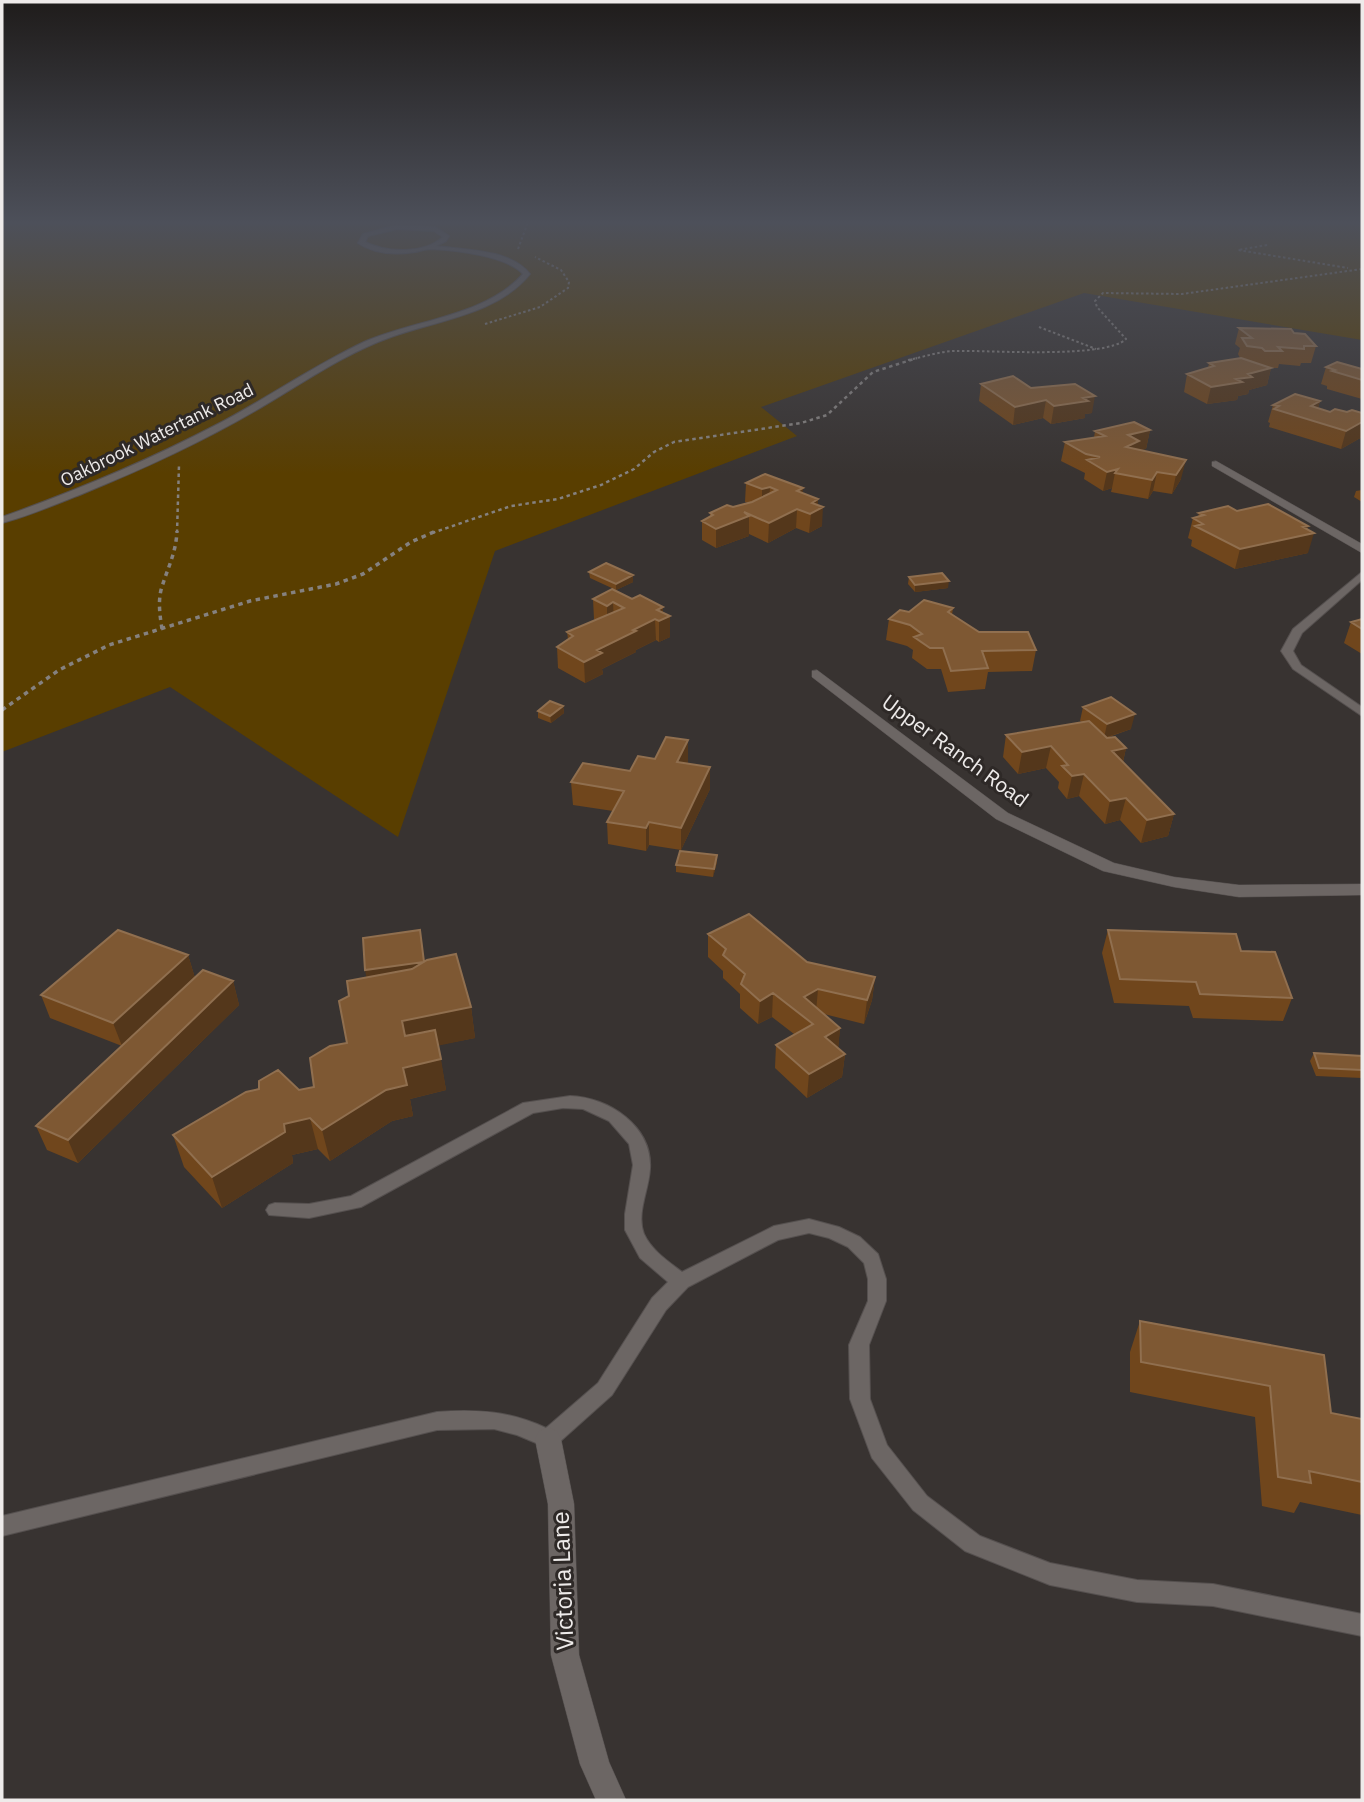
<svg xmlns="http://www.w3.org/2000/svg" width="1364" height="1802" viewBox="0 0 1364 1802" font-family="'IBM Plex Sans',sans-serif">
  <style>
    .green { fill: #593e00 }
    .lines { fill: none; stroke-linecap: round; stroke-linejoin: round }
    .service-casing { stroke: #55504f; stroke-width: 2 }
    .minor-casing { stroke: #55504f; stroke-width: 1 }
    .path-far2 { stroke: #85817f; stroke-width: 2; stroke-dasharray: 2.5 2.5; stroke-linecap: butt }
    .path-far1 { stroke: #85817f; stroke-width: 2.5; stroke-dasharray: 3.5 3.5; stroke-linecap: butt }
    .path { stroke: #85817f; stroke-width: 3.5; stroke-dasharray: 4.5 4.5; stroke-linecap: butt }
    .service { fill: #6c6664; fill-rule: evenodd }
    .minor { fill: #6c6664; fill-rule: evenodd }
    .wall { fill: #70461c }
    .shaded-wall { fill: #54371b }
    .building { fill: #7e5833; stroke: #906f4f; stroke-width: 2 }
    .labels { text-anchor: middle; stroke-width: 6; stroke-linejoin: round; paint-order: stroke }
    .far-street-label { font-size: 18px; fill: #eeebea; stroke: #2e2927 }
    .street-label { font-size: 21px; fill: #eeebea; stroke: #2e2927 }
    .near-street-label { font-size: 24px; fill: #eeebea; stroke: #2e2927 }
  </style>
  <rect width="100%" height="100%" fill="#383331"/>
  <!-- green -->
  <path class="green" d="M2,222H1362V340L1084,293L761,407L797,436L495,551L398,837L170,687L2,752Z"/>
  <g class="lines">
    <!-- service casing -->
    <g class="service-casing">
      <path id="service" d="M397,225L435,227L449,236L446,241L436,246C466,250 510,249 530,274C498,314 438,320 391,337C343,354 300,385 255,411C200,443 141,470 82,494C56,504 29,516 2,523V517C75,491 147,461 216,425C266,399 313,366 364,342C414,320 486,316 523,274C507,256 455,250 431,249C426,249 420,251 415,252C396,255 374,254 358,243L363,234ZM397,229L434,231L443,237C424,254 387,253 365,242L368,236Z
        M1362,572V580L1302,633L1293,651L1301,665L1362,707V716L1293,669L1281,651L1293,629Z
        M570,1096C608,1097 653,1126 650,1169C649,1190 636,1213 644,1234C651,1250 669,1262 682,1272L774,1226L809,1219L839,1227L860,1237L878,1254L886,1279V1301L869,1345L870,1399L887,1445L927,1496L980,1536L1050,1563L1137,1580L1213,1584L1362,1614V1636L1213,1606L1137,1602L1050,1585L965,1551L913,1510L872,1458L850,1399L849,1345L868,1301V1279L864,1263L848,1247L829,1238L809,1233L778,1240L688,1287L666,1310L612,1395L555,1446L548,1448L517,1435L494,1429L437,1430L2,1536V1516L437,1412C476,1409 510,1411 546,1428L598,1383L652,1298L668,1282L640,1258L625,1230V1214L633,1165L629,1144L609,1121L583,1109L563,1108L533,1113L361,1207L309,1218L269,1215L266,1210L269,1205L275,1203L309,1204L351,1196L523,1103Z"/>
    </g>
    <!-- minor casing -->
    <g class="minor-casing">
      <path id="minor" d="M1216,461L1362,544V553L1212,466V462Z
        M817,670L1008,813L1114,863L1174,877L1239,885L1362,884V895L1239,897L1174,887L1103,871L996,819L812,677V671Z
        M548,1427L557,1431L561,1439L574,1504L579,1655L609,1762L626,1800H596L580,1764L551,1655L548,1504L535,1439L539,1431Z"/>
    </g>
    <!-- path-far2 -->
    <path class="path-far2" d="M1267,245L1238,250L1348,268
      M518,249L528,222
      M485,324L540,307L568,288L569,282L561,270L535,257
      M1039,327L1096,349
      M908,360C924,357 940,351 956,351C988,350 1106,359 1126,339L1097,307L1095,301L1103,293L1182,294L1362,269"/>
    <!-- path-far1 -->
    <path class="path-far1" d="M177,533L179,465
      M432,533L511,506L558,499L601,485L634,469L654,452L674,442L801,423L827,415L873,372L917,358"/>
    <!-- path -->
    <path class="path" d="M162,629C160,616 158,603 161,590C167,569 176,554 177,531
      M2,710L59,670L109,645L250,601L336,584L363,574L411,542L436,531"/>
    <!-- service -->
    <use href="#service" class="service"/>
    <!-- minor -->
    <use href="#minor" class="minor"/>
  </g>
  <!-- wall -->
  <path class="wall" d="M1239,328L1294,333L1316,346L1311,363H1301L1300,366L1279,364L1278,368H1271L1267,385L1249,390L1248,394L1238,396L1237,400L1207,404L1184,392L1187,374L1208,368L1209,363L1240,358L1238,354L1240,348L1235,344Z
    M1326,367L1362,369V399L1327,389V386L1321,384Z
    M981,384L1031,388L1092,413L1085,414V418L1051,424L1043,418L1013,425L979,401Z
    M1320,401L1318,408L1330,412L1362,413V437L1341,449L1269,427L1270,423L1268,422L1273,405Z
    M1150,430L1146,449L1139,450L1181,479L1172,494L1153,491L1148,499L1111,492L1112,488L1103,491L1084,479L1085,473L1061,461L1065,442L1094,438L1095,431Z
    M746,483L803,493L818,505L822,526L809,533L796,528L768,543L749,534V536L716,548L702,540V521L710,516V513L749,503L745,502Z
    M1362,490V502L1354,497L1356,491Z
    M1237,511L1307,529L1308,553L1235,569L1191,546L1192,540L1188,538L1193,518L1198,517L1199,513Z
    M589,572L633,582L616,590L590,578Z
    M909,577L948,588L915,592L908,584Z
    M593,599L663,613L670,616V637L659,642L656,640L636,650V652L602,669L603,674L585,683L558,668L557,647L568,639L567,632L596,620L594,619Z
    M953,608L952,615L979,632L1036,650L1032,671L988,672L985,689L948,692L941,669H927L912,658L913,650L907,646L886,640L889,619L909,612Z
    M1362,619V654L1344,643L1351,622Z
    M563,706L564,713L551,723L538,718V711Z
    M1083,707L1131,729L1106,738L1126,748L1123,762L1174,814L1168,836L1141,843L1120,820L1105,824L1079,796L1067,799L1058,788L1059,782L1046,768L1018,774L1003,757L1006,735L1082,722L1080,721Z
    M688,740L687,763L710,789L681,850L649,845L646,851L608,844L607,822L613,811L573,805L571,782L630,771L655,759Z
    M717,862L713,877L676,872V865Z
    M1108,930L1241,951L1292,998L1283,1021L1193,1018L1189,1006L1114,1003L1102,953Z
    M708,934L807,962L875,977L872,1000L864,1024L824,1014L840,1028L838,1048L845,1054L842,1077L807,1098L775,1068L776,1045L794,1034L772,1017L758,1024L740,1008V994L723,978V971L708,957Z
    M188,955L195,978L233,981L239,1005L78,1163L47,1150L36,1126L122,1046L50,1018L41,995Z
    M425,961L471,1007L475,1038L438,1045L446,1090L410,1099L413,1116L392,1121L330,1161L318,1149L292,1155L293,1163L222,1208L184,1167L173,1135L299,1090L314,1087L347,1043L349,996L367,977Z
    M1314,1053L1362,1056V1078L1316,1076L1310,1061Z
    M1140,1321L1331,1413L1362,1419V1515L1300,1502L1294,1513L1262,1506L1255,1417L1130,1392V1352Z"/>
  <!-- shaded-wall -->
  <path class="shaded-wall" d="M1271,368L1267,385L1249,390L1248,394L1238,396L1237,400L1207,404L1211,387L1236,379L1248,374Z
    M1095,396L1092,413L1085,414V418L1051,424L1054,406L1083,398Z
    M1046,400L1043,418L1013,425L1015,407Z
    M1320,401L1315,419L1311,406Z
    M1362,422V437L1341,449L1346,431Z
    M1150,430L1146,449L1137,450L1122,465L1128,435Z
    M1186,460L1181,479L1172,494L1176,475Z
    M1118,469L1115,473L1112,488L1103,491L1107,472Z
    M1157,472L1153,491L1148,499L1152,480Z
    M770,487L769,506L762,508V489Z
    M803,488L802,507L797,510L796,528L768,543L769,523L797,491Z
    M818,499V510L823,507L822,526L809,533L812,503Z
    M749,516V536L716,548V529Z
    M1308,526L1306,535L1314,533L1308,553L1235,569L1240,549Z
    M633,575V582L616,590V584Z
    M949,581L948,588L915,592V585Z
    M613,602L614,623L607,626V606Z
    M663,607V620L670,616V637L659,642V621L657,610Z
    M655,619L656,640L636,650V652L602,669L603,674L585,683L584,662L597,650L633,630Z
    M563,706L564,713L551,723L550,716Z
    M1135,714L1131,729L1104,738L1107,724Z
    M688,740V762L677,784V762Z
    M1051,746L1046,768L1018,774L1022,752Z
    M1126,748L1121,770L1112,751Z
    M710,767V789L681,850V828Z
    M1084,774L1079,796L1067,799L1072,776Z
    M1126,798L1120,820L1105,824L1110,801Z
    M1174,814L1168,836L1141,843L1147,820Z
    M649,822V845L646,851V828Z
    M717,855V862L713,877L714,869Z
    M420,930L427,978L368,986L365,970Z
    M188,955L195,978L122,1046L113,1023Z
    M875,977L872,1000L864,1024L867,1000Z
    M233,981L239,1005L78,1163L68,1140Z
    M818,989L816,1012L804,997Z
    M773,993L772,1017L758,1024L760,1001Z
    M471,1007L475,1038L408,1052L402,1021Z
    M840,1028L838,1052L825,1037Z
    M845,1054L842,1077L807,1098L809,1074Z
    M441,1059L446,1090L410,1099L413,1116L392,1121L330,1161L322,1130L403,1068Z
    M310,1118L318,1149L292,1155L293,1163L222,1208L212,1177L284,1124Z"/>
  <!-- building -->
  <path class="building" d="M1239,328L1291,329L1294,333L1305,334L1316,346H1304V349L1278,347L1282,351H1265L1262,348L1247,346L1242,338H1252Z
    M1241,358L1271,368L1248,374L1252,377L1236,379L1242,382L1211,387L1187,374L1214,366L1209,363Z
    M1337,362L1362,369V380L1332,371L1335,370L1326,367Z
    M1013,376L1031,388L1075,384L1095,396L1083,398L1088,401L1054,406L1046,400L1015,407L981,384Z
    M1295,394L1320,401L1311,406L1330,412L1335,409L1347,412L1352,410L1362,413V422L1346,431L1274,409L1279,406L1273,405Z
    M1134,422L1150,430L1128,435L1139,441L1126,447L1186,460L1176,475L1157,472L1152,480L1115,473L1118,469L1107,472L1087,460L1100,457L1086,454L1065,442L1105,436L1095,431Z
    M765,474L803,488L797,491L818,499L812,503L823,507L810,514L797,509L769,523L744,512L749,516L716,529L702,521L713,515L710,513L727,505L733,507L752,502L777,490L770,487L762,489L746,483Z
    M1268,504L1308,526L1303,527L1314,533L1240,549L1195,526L1203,524L1193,518L1204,515L1199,513L1228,506L1237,511Z
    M606,563L633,575L616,584L589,572Z
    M942,573L949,581L915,585L909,577Z
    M612,589L632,599L640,595L663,607L657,610L670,616L659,621L655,619L633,630L636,631L597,650L602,653L584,662L557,647L573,636L567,632L624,608L613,602L607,606L593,599Z
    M924,600L953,608L948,612L979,632H1028L1036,650L982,651L988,668L951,671L943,648H930L914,637L922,634L910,625L889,619L900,610L909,612Z
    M1362,619V629L1351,622Z
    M1111,697L1135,714L1107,724L1083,707Z
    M550,701L563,706L550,716L538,711Z
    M1089,721L1107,738L1115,737L1126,748L1112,751L1174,814L1147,820L1126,798L1110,801L1084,774L1072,776L1062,766L1068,765L1051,746L1022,752L1006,735Z
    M666,737L688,740L677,762L710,767L681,828L649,822L646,828L607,822L624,791L571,782L583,763L630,771L638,756L655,759Z
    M680,851L717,855L714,869L676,865Z
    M749,914L807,962L875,977L867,1000L818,989L804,997L840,1028L825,1037L845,1054L809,1074L776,1045L813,1024L773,993L760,1001L741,984L745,974L723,955L726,949L708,934Z
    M118,930L188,955L113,1023L41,995Z
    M420,930L424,962L365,970L363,938Z
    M1108,930L1236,934L1241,951L1275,952L1292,998L1200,994L1196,982L1120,979Z
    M456,954L471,1007L402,1021L405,1036L435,1030L441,1059L403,1068L407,1085L386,1090L322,1130L310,1118L284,1124L285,1132L212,1177L173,1135L246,1092L259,1089V1081L278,1070L299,1090L314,1087L310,1058L330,1046L347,1043L339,1001L349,996L347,981L412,969L427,960Z
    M203,970L233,981L68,1140L36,1126Z
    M1314,1053L1362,1056V1070L1319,1068Z
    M1140,1321L1324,1355L1331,1413L1362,1419V1482L1309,1471L1311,1483L1278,1477L1270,1386L1141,1362Z"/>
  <!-- sky -->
  <linearGradient id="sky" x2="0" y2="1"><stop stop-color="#1f1c1b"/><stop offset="0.47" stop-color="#4d505a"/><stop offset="1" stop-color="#4d505a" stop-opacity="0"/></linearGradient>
  <rect width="1364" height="474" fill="url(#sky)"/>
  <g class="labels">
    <!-- far-street labels -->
    <g class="far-street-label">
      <text transform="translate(157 435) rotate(-26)" y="6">Oakbrook Watertank Road</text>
    </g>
    <!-- street labels -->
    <g class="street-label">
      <text transform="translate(955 751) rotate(36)" y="7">Upper Ranch Road</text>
    </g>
    <!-- near-street labels -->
    <g class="near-street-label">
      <text transform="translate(563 1581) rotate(-92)" y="8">Victoria Lane</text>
    </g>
  </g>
  <!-- border -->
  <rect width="1364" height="1802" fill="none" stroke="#eeebea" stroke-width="7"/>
</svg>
